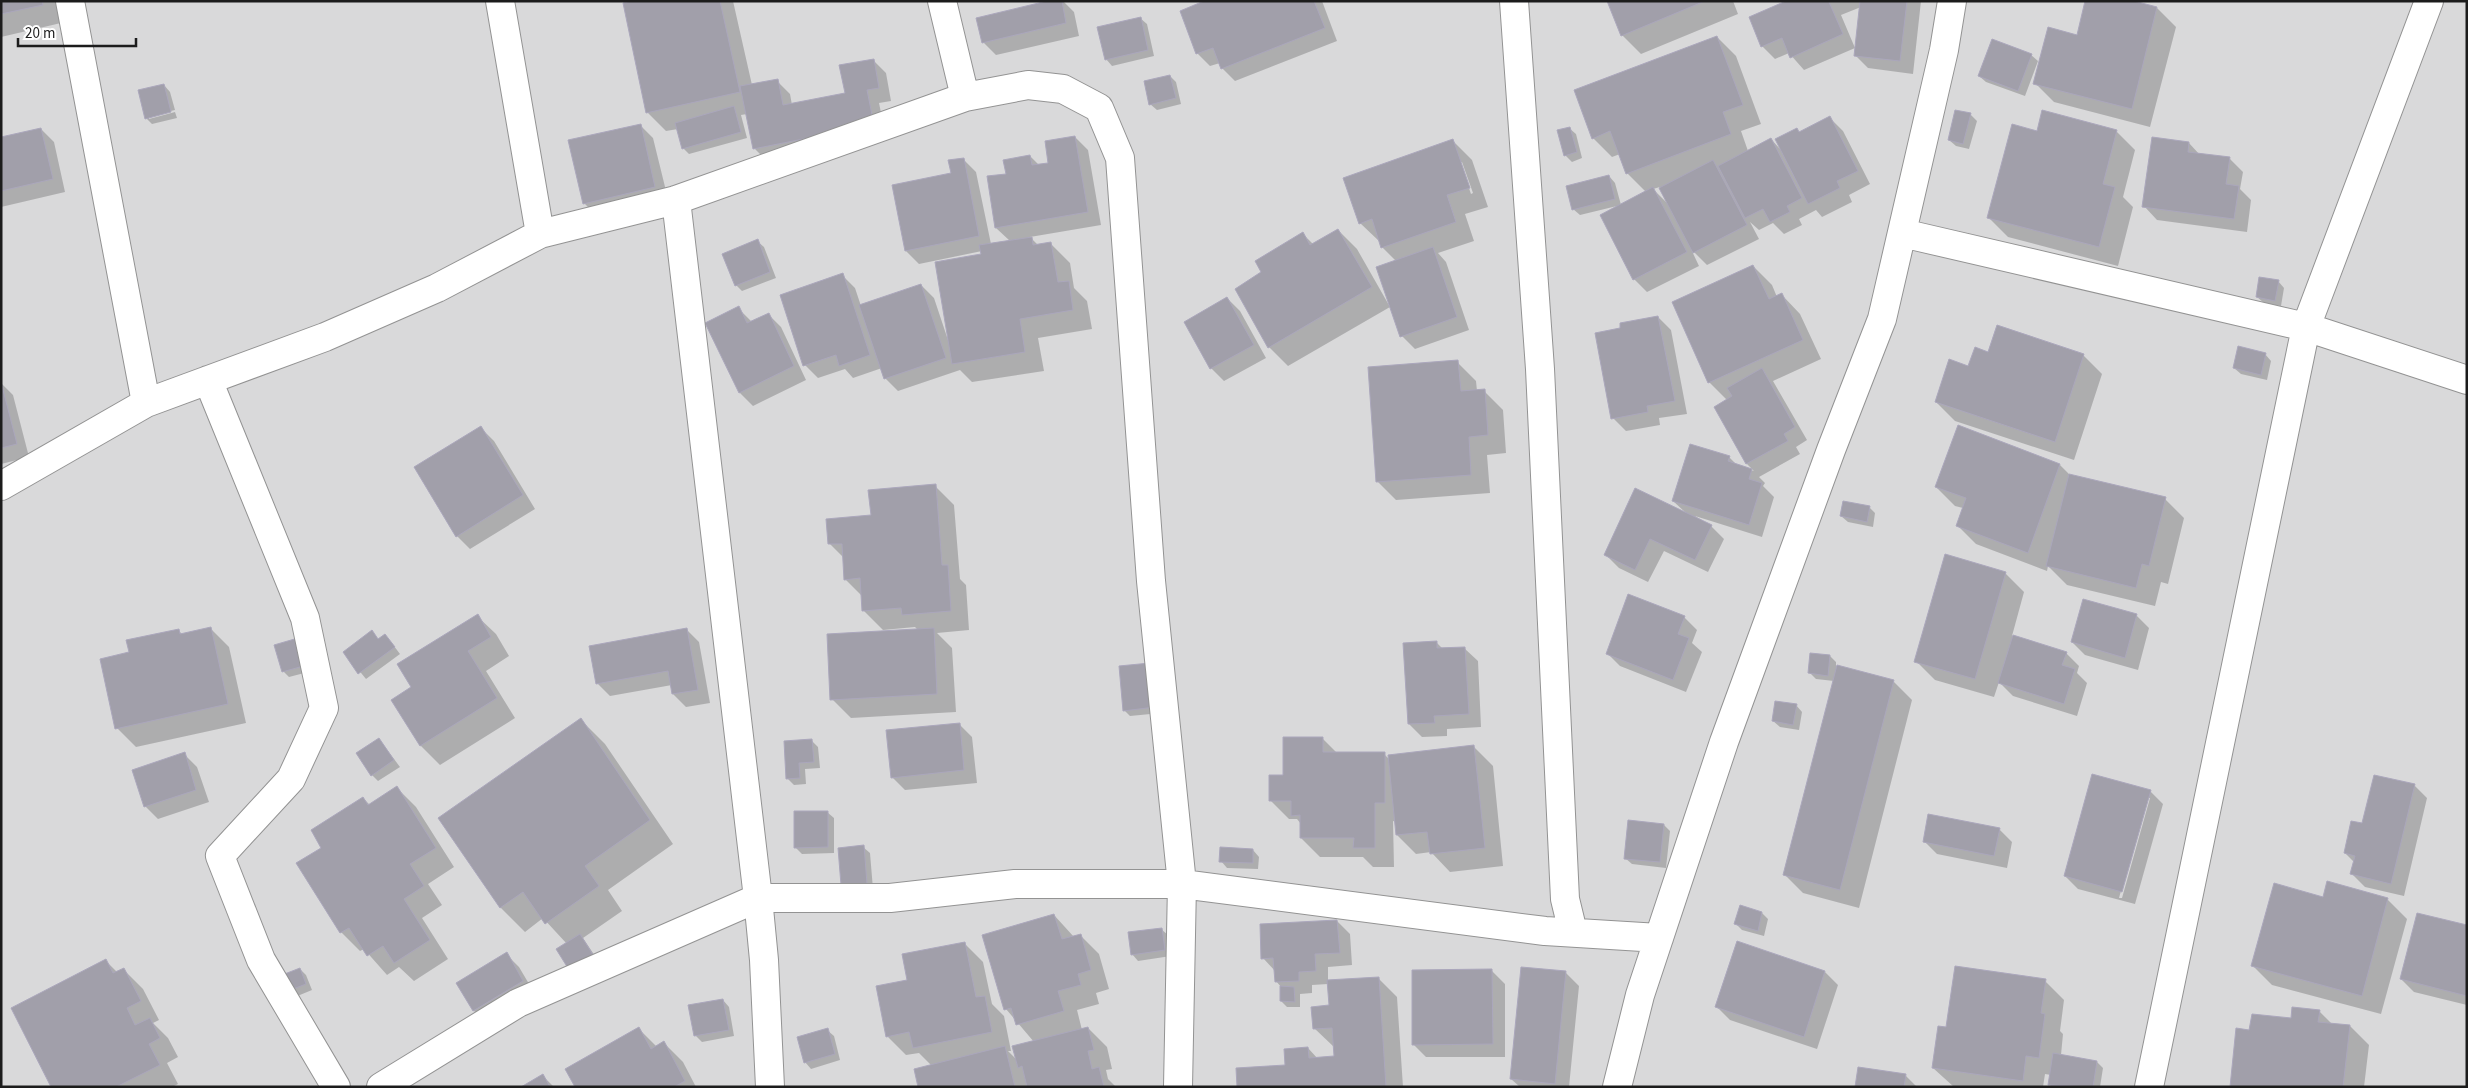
<svg xmlns="http://www.w3.org/2000/svg" width="2468" height="1088" viewBox="0 0 2468 1088" font-family="'Source Sans 3',sans-serif">
  <style>
    .residential { fill: #d9d9da }
    .shadow { fill: #0003; fill-rule: evenodd }
    .building { fill: #a19faa; stroke: #aba7bc }
    .lines { fill: none; stroke-linecap: round; stroke-linejoin: round }
    .minor-casing { stroke: #939393; stroke-width: 30 }
    .minor { stroke: #fff; stroke-width: 28 }
  </style>
  <rect width="100%" height="100%" fill="#e7e3ec"/>
  <!-- residential -->
  <path class="residential" d="M1,1H2467V1087H1Z"/>
  <!-- shadow -->
  <path class="shadow" d="M1,1H56L61,23L1,37Z
    M638,1H733L752,85L777,81L790,94L792,105L846,94L873,60L886,73L891,101L879,103L886,137L767,161L754,148L747,114L741,115L747,138L689,154L683,148L678,129L666,131L647,112Z
    M1053,1H1063L1074,12L1079,36L996,55L983,42Z
    M1207,1H1322L1337,41L1235,81L1222,68L1220,63L1210,66L1197,53Z
    M1608,1H1733L1738,14L1641,54L1622,35Z
    M1789,1H1921L1913,74L1868,68L1855,55L1861,7L1841,15L1855,48L1804,70L1789,53L1775,59L1762,46Z
    M2129,1L2157,8L2176,27L2150,127L2054,102L2035,83L2078,36Z
    M1140,18L1147,24L1154,56L1112,66L1106,59Z
    M1717,37L1736,56L1761,124L1741,131L1748,151L1771,139L1780,149L1797,129L1800,133L1830,118L1843,131L1870,184L1849,195L1852,202L1822,217L1816,210L1799,219L1802,225L1784,234L1773,223L1759,230L1750,222L1759,239L1707,265L1691,249L1699,266L1647,292L1634,279L1601,215L1617,206L1580,215L1573,209L1609,176L1615,183L1621,205L1646,192L1627,173L1620,154L1612,157L1593,138ZM1660,187L1669,204V205L1653,189Z
    M2031,55L2038,61L2025,96L1986,82L1979,76Z
    M1170,76L1176,82L1181,104L1157,110L1150,104Z
    M164,85L170,92L175,110L149,116V119L175,112L177,118L152,124L146,118Z
    M1970,114L1977,121L1969,149L1956,146L1949,140Z
    M640,125L653,138L668,199L597,216L584,203Z
    M1569,128L1576,134L1582,158L1572,162L1565,155Z
    M41,129L54,142L65,192L1,207V138Z
    M2116,131L2135,150L2123,197L2133,207L2118,266L2008,237L1989,218Z
    M1075,137L1088,150L1101,225L1030,237L1039,246L1051,244L1070,263L1074,288L1087,301L1092,329L1038,338L1044,371L972,382L960,370L898,391L885,378L882,368L853,378L845,369L818,378L805,365L842,275L855,288L861,306L921,285L934,298L948,340L982,255V251L919,264L906,251L952,174L963,159L976,172L991,244L1010,241L996,228L1007,175L1030,156L1039,165L1050,164Z
    M1453,141L1472,160L1488,207L1465,214L1474,241L1438,253L1446,262L1469,330L1415,349L1402,336L1396,261L1382,247L1380,242L1360,223ZM1460,162H1462L1473,193L1471,194Z
    M2189,143L2200,155L2230,159L2243,172L2240,189L2251,200L2247,232L2157,220L2144,206Z
    M1338,230L1357,249L1390,307L1288,366L1269,347L1263,273L1303,234L1314,245Z
    M757,241L764,247L776,278L742,291L736,285Z
    M1753,266L1772,285L1777,297L1782,295L1800,314L1821,359L1773,381L1807,440L1796,447L1800,454L1759,477L1765,483L1763,486L1774,497L1762,537L1695,516L1711,526L1724,539L1708,572L1664,551L1648,582L1619,568L1606,555L1686,513L1673,501L1729,457L1738,466L1754,471L1747,464L1727,400L1709,382Z
    M2278,281L2284,288L2281,306L2264,303L2257,297Z
    M1227,298L1240,311L1266,358L1224,381L1211,368Z
    M738,308L752,322L768,314L781,327L806,380L753,406L740,393L707,324Z
    M1658,317L1671,330L1687,414L1659,418L1660,425L1626,431L1613,418L1622,329Z
    M1989,354L2083,355L2102,374L2074,460L1955,421L1936,402L1969,367Z
    M2265,354L2271,361L2267,380L2241,374L2234,368Z
    M1457,362L1476,381L1477,391H1484L1503,410L1506,453L1487,455L1490,493L1396,500L1377,481Z
    M1,383L13,395L29,457L1,464Z
    M1958,427L2060,465L2070,475L2165,499L2184,518L2168,584L2161,582L2155,606L2067,585L2048,566L2047,571L1976,544L1957,525L1963,508L1955,506L1936,487Z
    M481,428L494,441L535,509L470,549L457,536Z
    M935,486L954,505L960,579L966,585L969,630L937,633L952,648L956,712L851,718L832,699L918,630L915,627L883,630L864,611L863,597L845,579L844,558L830,544L872,517Z
    M1869,507L1875,513L1873,527L1848,522L1841,516Z
    M2005,573L2024,592L2012,636L2066,653L2079,666L2077,673L2087,683L2077,716L2013,696L1999,682L1994,697L1935,680L1916,661Z
    M2136,615L2149,628L2138,670L2085,655L2072,642Z
    M477,616L496,634L509,656L486,671L515,718L440,765L421,746L393,700L413,688Z
    M1684,617L1697,630L1692,643L1702,652L1686,692L1620,666L1607,653Z
    M210,628L229,647L246,723L136,747L117,728L130,653L178,630L183,635Z
    M686,629L699,642L710,703L686,707L673,694L672,685L610,696L597,683Z
    M372,632L379,640L391,642L400,654L366,679L344,652Z
    M1436,642L1443,649L1464,648L1478,661L1481,727L1447,729V736L1422,737L1409,724Z
    M276,646L312,671L289,677L283,671Z
    M1830,656L1836,662V666L1893,681L1912,700L1859,908L1803,893L1784,874L1834,681L1816,679L1810,673Z
    M1150,664L1161,713L1130,716L1124,710Z
    M1796,705L1802,712L1799,730L1780,727L1773,721Z
    M581,720L605,744L673,844L608,890L622,911L583,938L601,965L567,944L543,918L525,932L501,908L440,818Z
    M959,724L972,737L977,783L905,790L892,777Z
    M1322,738L1338,754H1384L1389,759L1474,747L1493,766L1503,866L1450,872L1431,852L1416,854L1397,835L1396,822L1393,821L1394,867H1373L1363,857H1320L1301,838V824L1297,819H1289L1270,800L1284,776Z
    M379,739L400,767L378,781L372,775Z
    M812,741L818,747L820,768L805,769L806,784L794,785L787,778Z
    M184,754L197,767L209,802L158,819L145,806Z
    M2414,785L2427,798L2404,896L2365,887L2352,874L2355,863L2345,853L2363,825Z
    M397,788L416,807L454,867L428,884L442,905L422,918L448,959L414,981L399,967L387,975L364,949L360,951L341,932L323,848L363,798L370,805Z
    M2150,791L2163,804L2135,904L2078,889L2065,876ZM2147,798H2150L2122,898H2119Z
    M827,812L834,818V853L802,854L795,847Z
    M1664,825L1670,831L1666,868L1632,864L1625,858Z
    M1999,829L2012,842L2007,868L1937,854L1924,841Z
    M863,847L870,853L873,889L848,891Z
    M1253,850L1259,857L1258,869L1227,868L1221,861Z
    M2328,883L2388,900L2407,919L2381,1014L2272,985L2253,966L2324,898Z
    M1762,913L1768,919L1764,936L1742,930L1736,924Z
    M1054,915L1074,937L1080,935L1099,954L1109,989L1096,993L1099,1004L1077,1010L1082,1030L1088,1028L1107,1047L1112,1069L1106,1070L1108,1079L1116,1087H920L932,1066L919,1053L906,1055L887,1036L909,981L964,943L983,962L992,1004L1004,1016L1011,1051H1008L1017,1060L1034,1042L1006,1009Z
    M1337,921L1350,934L1352,965L1328,967V981L1378,978L1397,997L1403,1087H1238L1286,1066L1308,1048L1318,1059L1335,1057L1334,1047L1314,1028L1330,1006L1328,984L1312,985V993L1300,994V1007H1287L1281,1001V987L1276,981L1275,971L1263,958Z
    M2467,927V1005L2414,992L2401,979Z
    M1161,929L1168,935L1171,956L1138,961L1132,954Z
    M506,954L519,967L535,994L487,1023L474,1011L458,983Z
    M106,961L118,973L124,970L143,989L159,1020L153,1023L168,1038L178,1057L167,1063L178,1084L172,1087H53Z
    M1522,968L1566,973L1579,986L1569,1087H1520L1511,1079Z
    M300,969L306,975L312,990L295,997L283,976Z
    M1492,971L1505,984V1057H1426L1413,1044Z
    M1825,972L1838,985L1817,1049L1730,1020L1717,1007Z
    M2045,981L2064,1000L2060,1031L2063,1034L2061,1055L2097,1062L2103,1068L2100,1087H2052L2049,1084L2051,1075L2045,1074L2043,1087H1954L1933,1068L1948,1028Z
    M723,1000L729,1007L734,1036L702,1042L695,1035Z
    M2319,1011L2332,1024L2350,1026L2369,1045L2364,1087H2231L2250,1032Z
    M639,1029L657,1047L664,1043L683,1062L696,1087H577Z
    M827,1030L834,1036L840,1060L811,1069L805,1062Z
    M543,1076L554,1087H524Z
    M1906,1076L1917,1087H1856Z"/>
  <!-- building -->
  <path class="building" d="M1,1H42L43,5L1,14Z
    M632,1H720L740,92L646,113L623,3Z
    M1047,1H1062L1066,23L982,43L976,18Z
    M1204,1H1314L1325,28L1221,69L1213,48L1196,54L1180,11Z
    M1607,1H1705L1621,36Z
    M1786,1H1832L1829,2L1843,34L1790,58L1782,38L1761,47L1749,17Z
    M1860,1H1907L1900,61L1854,56Z
    M2085,1H2134L2157,7L2132,109L2033,84L2048,27L2077,35Z
    M1141,17L1148,50L1105,60L1097,27Z
    M1717,36L1743,105L1723,112L1731,134L1626,174L1610,131L1592,139L1574,90Z
    M1992,39L2032,54L2018,91L1978,76Z
    M874,59L879,88L867,90L874,125L753,149L740,86L778,79L783,105L845,93L839,65Z
    M1170,75L1176,98L1149,105L1144,81Z
    M164,84L171,112L145,119L138,90Z
    M734,106L741,132L682,149L675,123Z
    M1955,110L1971,113L1963,144L1948,140Z
    M2042,110L2117,130L2103,184L2115,187L2099,247L1987,218L2012,124L2037,131Z
    M1830,116L1858,171L1837,181L1840,188L1808,204L1775,139L1797,128L1799,132Z
    M641,124L655,187L583,204L568,140Z
    M1570,127L1577,152L1564,156L1557,130Z
    M41,128L53,179L1,191V137Z
    M1075,136L1088,212L995,228L987,176L1006,174L1003,160L1030,155L1032,165L1048,163L1045,141Z
    M2152,137L2189,142L2188,152L2230,157L2226,184L2239,186L2234,219L2142,207Z
    M1771,138L1802,198L1787,206L1790,212L1770,222L1763,209L1745,218L1718,166Z
    M1453,139L1470,188L1447,195L1456,222L1381,248L1372,219L1359,224L1343,178Z
    M964,158L979,236L905,251L892,185L951,173L948,160Z
    M1713,160L1747,225L1693,253L1659,188Z
    M1609,175L1615,199L1572,210L1566,186Z
    M1653,187L1687,252L1633,280L1600,215Z
    M1338,229L1372,287L1268,348L1235,289L1261,272L1255,261L1303,232L1310,245Z
    M1032,237L1033,245L1051,242L1058,282L1069,281L1073,310L1020,319L1025,352L952,364L935,262L981,254L979,245Z
    M758,239L770,272L735,286L722,254Z
    M1433,247L1457,317L1400,337L1376,267Z
    M1753,265L1769,299L1782,293L1803,340L1708,383L1672,302Z
    M843,273L870,355L839,366L836,355L803,366L780,295Z
    M2259,277L2279,280L2275,301L2256,297Z
    M921,284L946,358L884,379L859,305Z
    M1227,297L1254,345L1210,369L1184,322Z
    M739,306L747,323L769,313L794,366L739,393L705,323Z
    M1658,316L1675,401L1647,406L1648,412L1611,419L1595,333L1620,328V323Z
    M1997,325L2084,354L2055,442L1935,402L1949,359L1968,366L1975,347L1988,352Z
    M2238,346L2266,353L2261,375L2233,368Z
    M1458,360L1461,391L1485,389L1488,435L1469,437L1471,475L1376,482L1368,367Z
    M1762,368L1795,427L1784,434L1788,441L1746,464L1714,407L1732,396L1727,388Z
    M1,382L17,444L1,448Z
    M1958,425L2060,464L2028,553L1956,526L1966,498L1935,487Z
    M481,426L523,495L456,537L414,467Z
    M1690,444L1730,456L1728,461L1752,469L1749,479L1762,483L1749,525L1672,501Z
    M2069,474L2166,497L2149,566L2142,564L2136,588L2046,566Z
    M936,484L942,565H948L951,611L902,615L901,608L862,611L860,578L844,580L842,544H828L826,519L871,515L868,490Z
    M1635,488L1712,525L1695,560L1650,539L1635,570L1604,555Z
    M1843,501L1870,506L1867,522L1840,516Z
    M1945,554L2006,572L1975,679L1914,662Z
    M1628,594L1685,616L1678,634L1689,638L1673,680L1606,654Z
    M2083,599L2137,614L2125,658L2071,642Z
    M478,614L491,637L468,651L497,698L420,746L391,700L411,687L397,664Z
    M211,627L228,704L115,729L100,659L129,652L126,640L179,629L180,634Z
    M687,628L698,690L672,694L668,671L596,684L589,646Z
    M934,628L937,694L830,700L827,634Z
    M372,630L378,639L385,634L395,647L358,674L343,652Z
    M2013,635L2067,652L2062,665L2075,669L2064,704L1998,683Z
    M298,638L307,665L282,672L274,645Z
    M1437,641V648L1465,647L1469,714L1434,716L1435,723L1408,724L1403,643Z
    M1810,653L1830,655L1828,676L1808,673Z
    M1150,663L1155,707L1123,711L1119,666Z
    M1837,665L1894,680L1840,890L1783,875Z
    M1775,701L1797,704L1793,725L1772,721Z
    M581,718L650,820L585,866L599,886L545,924L523,892L500,908L438,818Z
    M960,723L964,770L891,778L886,730Z
    M1283,737H1323V752H1385V803H1375V848H1353L1354,838H1300V815L1291,816V801H1269V775H1283Z
    M379,738L394,760L371,776L356,753Z
    M812,739L814,762L799,763L800,778L786,779L784,741Z
    M1474,745L1485,848L1430,854L1427,832L1396,835L1388,755Z
    M185,752L196,790L144,807L132,770Z
    M2092,774L2151,790L2122,892L2064,876Z
    M2374,775L2415,784L2391,884L2350,874L2355,856L2344,853L2351,821L2362,823Z
    M397,786L436,848L410,864L424,886L404,899L430,940L394,963L383,946L367,956L349,928L340,933L296,863L321,848L311,830L363,797L368,805Z
    M794,811H828V847L794,848Z
    M1928,814L2000,828L1994,856L1923,842Z
    M1628,820L1664,824L1660,862L1624,859Z
    M864,845L867,884L841,885L838,848Z
    M1220,847L1253,849V863L1219,862Z
    M2327,881L2388,898L2362,996L2251,966L2274,883L2323,897Z
    M1740,905L1762,912L1758,931L1734,924Z
    M2417,913L2467,925V996L2400,979Z
    M1054,914L1062,939L1081,934L1091,970L1078,974L1081,985L1058,991L1064,1011L1016,1025L1011,1008L1004,1010L982,935Z
    M1337,920L1340,953L1315,954L1316,971L1299,972V981L1275,982L1273,958L1261,959L1260,924Z
    M1162,928L1165,950L1131,955L1128,932Z
    M580,934L595,958L571,973L556,949Z
    M1737,941L1825,971L1804,1037L1715,1007Z
    M965,942L976,997L985,996L992,1032L913,1048L909,1032L886,1037L876,986L907,980L902,954Z
    M507,952L523,981L473,1011L456,983Z
    M106,959L113,973L124,968L141,1001L127,1008L135,1025L150,1018L160,1038L149,1044L160,1065L116,1087H51L11,1008Z
    M1955,966L2046,979L2041,1013L2045,1014L2039,1058L2026,1056L2023,1081L1932,1068L1938,1026L1946,1027Z
    M1521,967L1566,971L1555,1084L1510,1079Z
    M300,968L306,984L288,991L282,975Z
    M1492,969L1493,1044L1412,1045V970Z
    M1379,977L1386,1087H1237L1236,1068L1285,1065L1284,1049L1308,1047L1309,1058L1334,1056L1332,1028L1313,1029L1311,1007L1329,1005L1327,980Z
    M1280,986L1294,987L1295,1002L1280,1001Z
    M723,999L729,1030L694,1036L688,1005Z
    M2292,1007L2320,1010L2318,1022L2350,1025L2343,1087H2230L2236,1028L2249,1030L2252,1014L2291,1018Z
    M639,1027L651,1049L664,1041L685,1081L674,1087H575L565,1069Z
    M1088,1027L1094,1050L1088,1051L1092,1069L1099,1067L1104,1087H1027L1022,1066L1018,1068L1012,1046Z
    M828,1028L835,1054L804,1063L797,1037Z
    M1005,1046L1015,1087H918L914,1069Z
    M2053,1053L2097,1061L2093,1087L2048,1085Z
    M1858,1067L1906,1074L1904,1087H1855Z
    M543,1074L550,1087H521Z"/>
  <g class="lines">
    <!-- minor casing -->
    <g class="minor-casing">
      <path id="minor" d="M70,1L146,403
        M500,1L540,234
        M942,1L965,97
        M1514,1L1540,369L1565,899L1573,932
        M676,200L758,898L764,960L770,1087
        M1902,233L2306,327L2467,380
        M208,380L305,618L324,708L291,779L220,856L261,960L336,1087
        M1,486L146,403L325,337L437,288L540,234L676,200L965,97L1028,85L1063,89L1099,108L1120,158L1151,581L1182,884L1178,1087
        M381,1087L518,1003L758,898H890L1015,884H1182L1545,931L1659,938
        M1617,1087L1640,995L1724,742L1831,450L1882,319L1944,50L1952,1
        M2149,1087L2306,327L2429,1"/>
    </g>
    <!-- minor -->
    <use href="#minor" class="minor"/>
  </g>
  <!-- border -->
  <rect width="2468" height="1088" fill="none" stroke="#1c1c1c" stroke-width="5"/>
  <!-- scale -->
  <path d="M18 38v8h118v-8" fill="none" stroke="#1c1c1c" stroke-width="2.5"/>
  <text x="25" y="38" font-size="15" fill="#1c1c1c" stroke="#ffffff" stroke-width="4" paint-order="stroke">20 m</text>
</svg>
